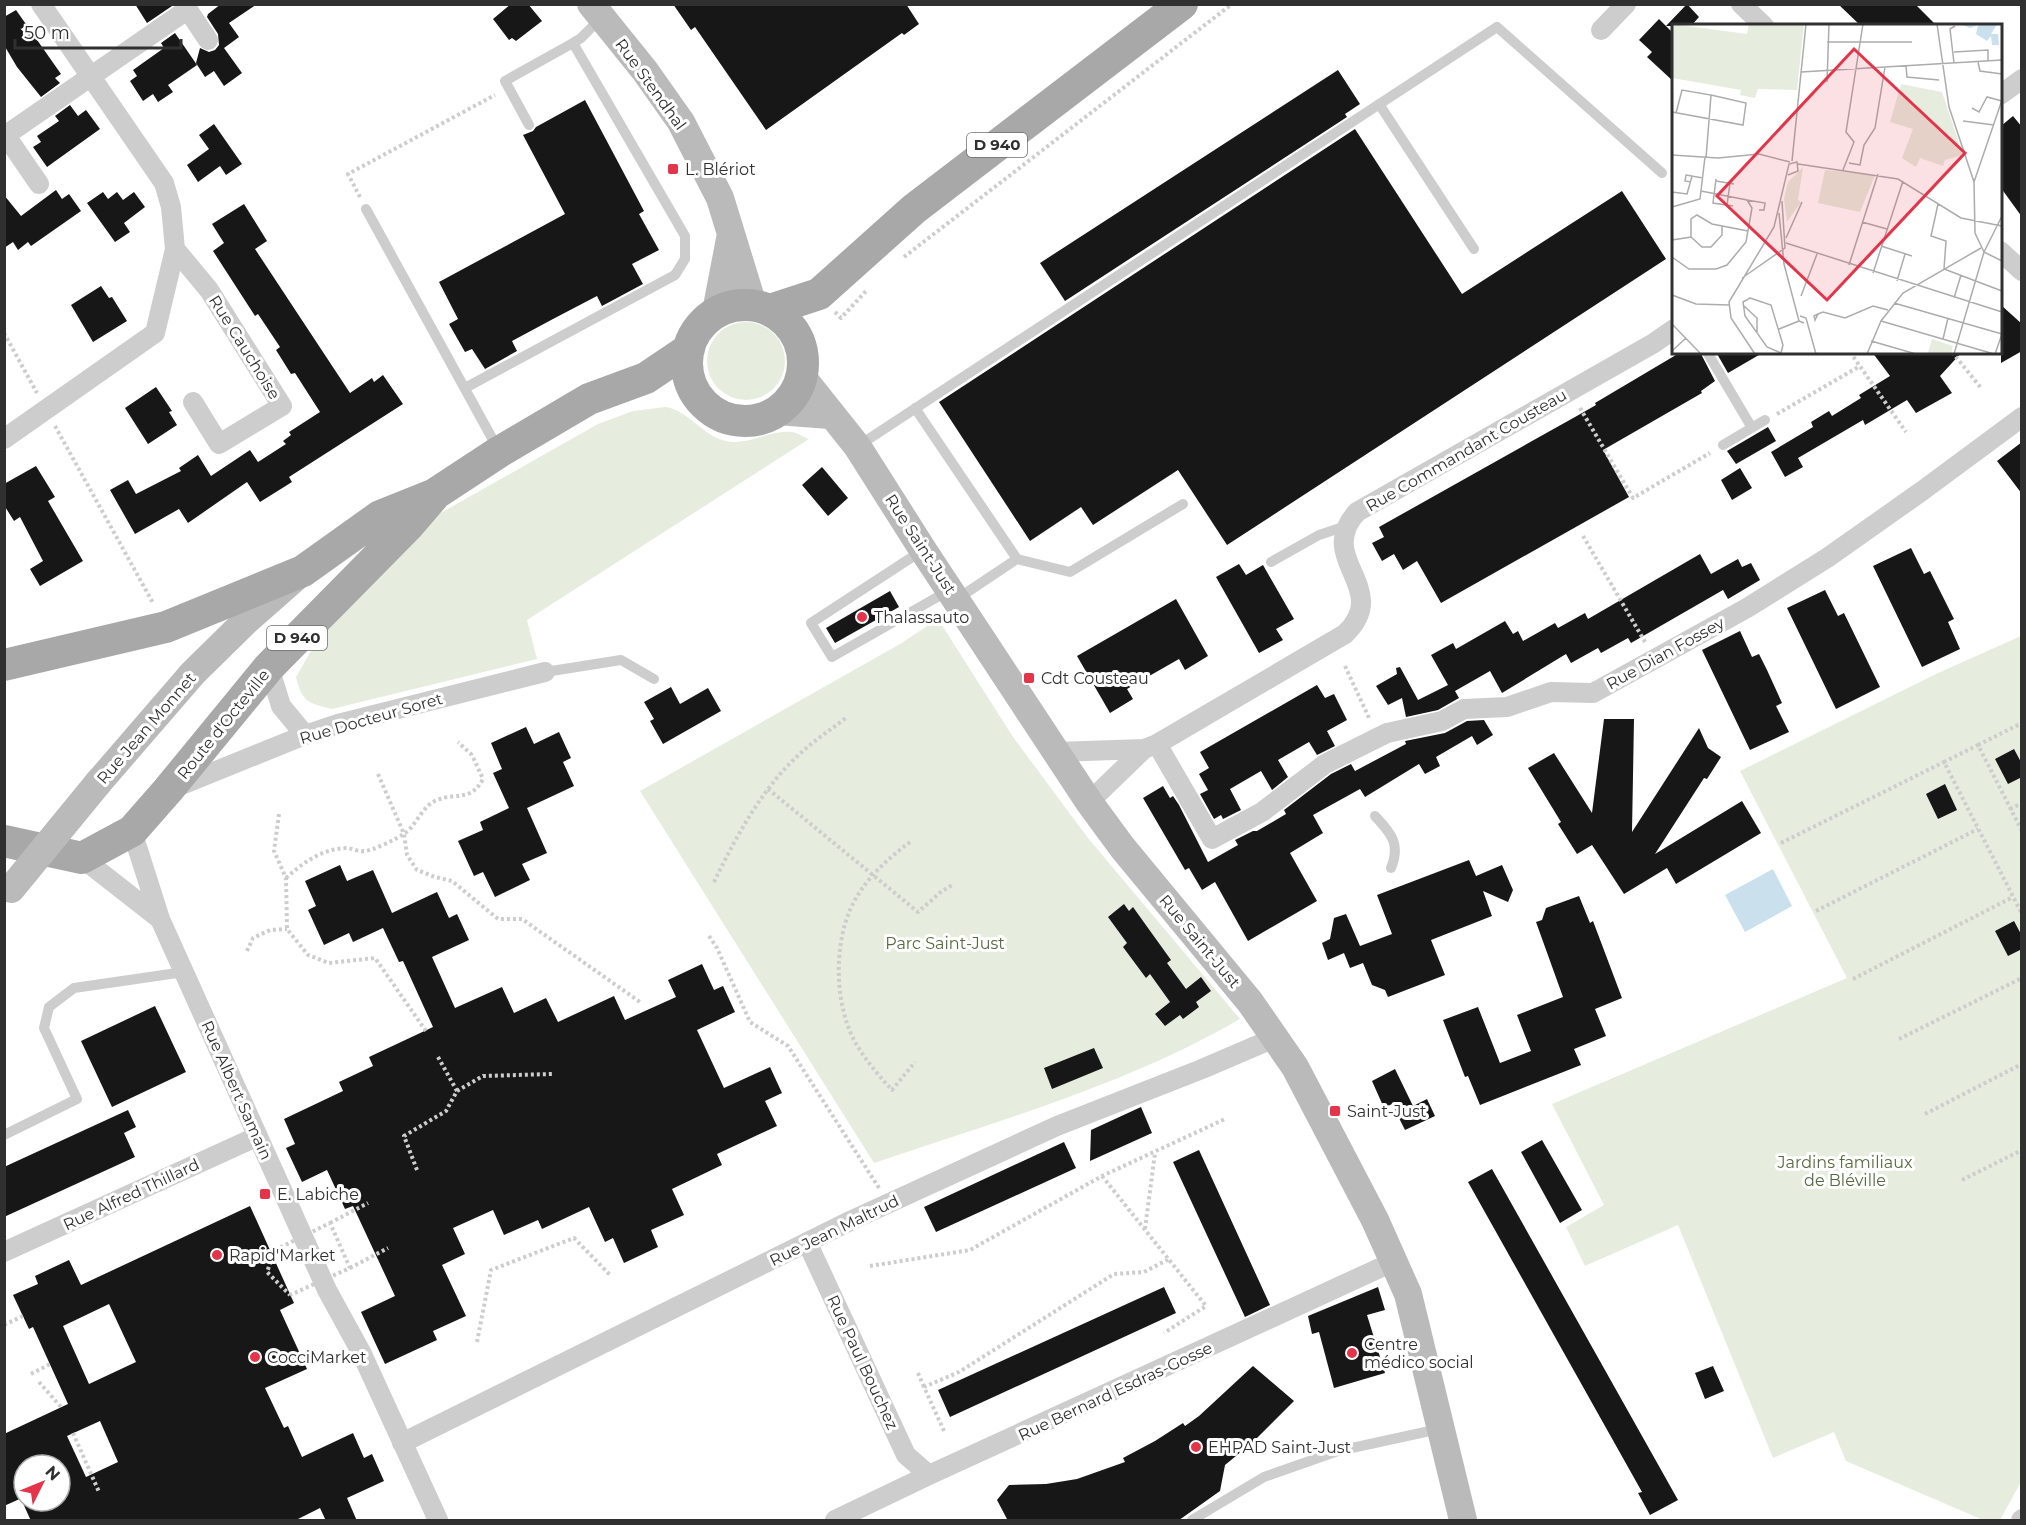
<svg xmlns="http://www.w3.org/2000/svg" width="2026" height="1525" viewBox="0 0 2026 1525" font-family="Montserrat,sans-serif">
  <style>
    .green { fill: #e6edde }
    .water { fill: #cae0ec }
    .building { fill: #171717; fill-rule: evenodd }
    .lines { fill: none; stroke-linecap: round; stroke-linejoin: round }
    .path { stroke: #cdcdcd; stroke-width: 4; stroke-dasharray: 3 3; stroke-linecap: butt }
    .lane { stroke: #cdcdcd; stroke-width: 10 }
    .street { stroke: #cdcdcd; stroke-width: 20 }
    .secondary { stroke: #bababa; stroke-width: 28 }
    .primary { stroke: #a8a8a8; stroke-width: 32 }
    .path-bridge { stroke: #cdcdcd; stroke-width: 4; stroke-dasharray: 3 3; stroke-linecap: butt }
    .secondary-bridge { stroke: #bababa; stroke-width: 28 }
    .poi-dot { fill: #e43449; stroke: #fff; stroke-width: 2 }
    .labels { text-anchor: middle; stroke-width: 6; stroke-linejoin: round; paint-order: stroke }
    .shield { fill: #fff; stroke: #6e6e6e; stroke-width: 1.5 }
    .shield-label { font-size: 15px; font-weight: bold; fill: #303030 }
    .street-label { font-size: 16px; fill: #303030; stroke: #fff }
    .poi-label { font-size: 16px; fill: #303030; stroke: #fff; text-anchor: start }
    .park-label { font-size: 16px; fill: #556b3d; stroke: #fff }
    .inset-road { fill: none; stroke: #acacac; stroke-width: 1.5 }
    .view { fill: #e43449; fill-opacity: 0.15; stroke: #e43449; stroke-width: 3 }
    .inset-edge { fill: none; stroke: #303030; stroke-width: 3 }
  </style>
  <rect width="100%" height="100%" fill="#fff"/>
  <!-- green -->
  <path class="green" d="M707 361a39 39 0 1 1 78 0a39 39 0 1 1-78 0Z
    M665,407C689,410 702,436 726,441C749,446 769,430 791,432C797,432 803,437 809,439L527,620L537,659L332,709C308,703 302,702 296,677L315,644L439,514L598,424L633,411Z
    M938,619L1013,737L1088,838L1240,1019C1126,1085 998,1121 874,1163L640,791L900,644Z
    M2021,636L2022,1480L2000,1520H1983L1846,1461L1834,1432L1773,1458L1678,1225L1585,1266L1566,1227L1604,1205L1552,1104L1847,978L1740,771L1936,674Z"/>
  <!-- water -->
  <path class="water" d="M1773,869L1792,906L1745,932L1725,895Z"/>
  <!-- building -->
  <path class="building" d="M135,4H172V6L147,23Z
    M221,4H257L229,23L239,37L224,48L242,73L224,86L214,71L205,77L196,63L200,48L209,52L215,50L219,45L218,34L207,17L208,14Z
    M511,4H528L542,21L516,41L512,38L509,40L493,19Z
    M673,4H906L919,24L904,35L902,33L766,130L695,27L691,30Z
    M1687,4L1699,17L1691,26H1666Z
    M1838,4H1915L1937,26H1861Z
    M16,10L61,74L55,78L60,83L41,97L17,67L4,45V17Z
    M1659,19L1674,34V82L1647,57L1652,52L1639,40Z
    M175,33L197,65L168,85L173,92L158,102L153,94L143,101L130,81L137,76L133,70L164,48L161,43Z
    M1338,70L1360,104L1345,114L1347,117L1065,301L1040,263Z
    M585,100L644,211L639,214L659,250L632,264L643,284L602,306L597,296L553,319L512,341L517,351L485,369L472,349L465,352L449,324L458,319L439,282L565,214L523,135L533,131L536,127Z
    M70,105L78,116L86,110L100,129L47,167L33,147L41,142L37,136L59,121L55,116Z
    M2013,116L2022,127V217L2001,188V126Z
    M214,124L242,164L226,175L220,166L198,182L187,165L209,149L199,135Z
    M1355,129L1462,294L1622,191L1666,259L1227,545L1178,470L1093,525L1081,507L1030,541L939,402Z
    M56,190L62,199L69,194L81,211L31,246L28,242L18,250L13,242L4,248V195L21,216Z
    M103,192L108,199L117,192L123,200L134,192L145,207L124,223L130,232L115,242L87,203Z
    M244,204L267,241L255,249L350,393L372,378L374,382L383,375L403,404L289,477L292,482L260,502L247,482L188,523L179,509L135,534L110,490L128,480L136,494L181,471L179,468L198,455L211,476L250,450L258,462L286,444L283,441L291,435L289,432L320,412L295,373L291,374L276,350L280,347L258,314L255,316L213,251L224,243L212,224Z
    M101,286L109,298L112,297L127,321L93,342L71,305Z
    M2001,305L2022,324V351L2001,363Z
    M1681,352H1700L1715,381L1701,391L1702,393L1603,450L1629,497L1441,603L1417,561L1403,570L1394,554L1382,561L1372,543L1384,537L1379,527L1575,417L1596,405L1595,403Z
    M1716,352H1764L1728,373Z
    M1872,352H1962L1940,376L1952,393L1916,413L1907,400L1865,425L1863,420L1798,458L1803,467L1785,477L1771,452L1813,427L1811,422L1829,411L1832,416L1861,398L1859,395L1890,376Z
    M156,387L172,411L169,412L177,425L148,444L125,408Z
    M1768,427L1776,441L1736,464L1727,451Z
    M2022,442V494L1997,461Z
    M36,466L55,497L48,501L83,561L40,586L30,569L43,561L20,517L14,521L4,505V484Z
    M822,467L848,498L828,516L802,485Z
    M1740,468L1752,488L1732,500L1721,480Z
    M1911,548L1924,574L1930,571L1954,619L1948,622L1960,649L1922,667L1873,566Z
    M1700,554L1711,574L1738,559L1742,567L1751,563L1760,580L1728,599L1723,590L1631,643L1628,638L1601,653L1598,648L1571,663L1566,654L1502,693L1490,671L1455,691L1459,698L1438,710L1406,717L1402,698L1388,705L1376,686L1397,674L1396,668L1400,667L1418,700L1448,685L1431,655L1453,643L1456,649L1505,621L1513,634L1518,631L1523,641L1555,623L1558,628L1585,613L1588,619Z
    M1239,564L1246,575L1263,565L1294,619L1276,629L1283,640L1259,653L1216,577Z
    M1825,590L1838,616L1844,613L1880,687L1836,709L1787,608Z
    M890,591L899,607L835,643L826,628Z
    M1176,599L1208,656L1185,670L1179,659L1144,679L1127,689L1133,699L1110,713L1077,656Z
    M1740,631L1752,657L1759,654L1767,670L1782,703L1776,706L1789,732L1750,750L1702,650Z
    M1317,685L1325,698L1334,694L1347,720L1327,731L1335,746L1317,755L1309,742L1278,760L1288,777L1272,790L1261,771L1230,789L1241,810L1223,819L1221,815L1214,819L1200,794L1208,790L1199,774L1209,768L1200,752Z
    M671,687L680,704L708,688L721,711L663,744L650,721L654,719L644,702Z
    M1604,719H1634L1632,832L1699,728L1708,748L1721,757L1707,779L1704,778L1655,854L1742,801L1761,833L1676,884L1667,868L1624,894L1592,845L1577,854L1558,824L1561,822L1528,768L1554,753L1592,813Z
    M1484,720L1493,735L1477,745L1472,736L1436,757L1440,766L1425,774L1419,764L1365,797L1360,789L1313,815L1323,833L1290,853L1317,901L1248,941L1215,882L1202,890L1189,868L1185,870L1143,798L1163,786L1170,798L1173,796L1179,805L1208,862L1238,845L1235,840L1253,831H1257L1286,814L1284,810L1331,774L1351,764L1355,771L1406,744L1405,741L1445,733L1467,721Z
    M526,727L534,744L559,732L571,758L563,762L574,786L527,808L547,853L522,864L530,880L495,897L483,872L474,876L458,841L483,830L480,822L509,808L493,773L502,769L491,743Z
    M2014,749L2022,764V777L2008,784L1995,759Z
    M1945,784L1957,810L1938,819L1926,794Z
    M1469,860L1476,876L1502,865L1513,890L1508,902L1483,891L1492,916L1431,940L1445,975L1388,997L1385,990L1372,985L1363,963L1350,968L1344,953L1328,960L1322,943L1330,939L1334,918L1346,914L1360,946L1392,934L1377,895Z
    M340,865L347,881L373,870L392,913L437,892L449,918L457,914L469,940L432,957L455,1008L502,987L514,1013L546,998L558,1022L614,996L625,1020L676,997L668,980L702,964L714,990L723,986L735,1012L697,1030L724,1088L770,1067L782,1093L765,1101L777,1126L717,1154L722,1165L672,1189L684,1215L651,1230L658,1247L624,1263L613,1238L605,1242L589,1207L542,1229L538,1220L504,1235L493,1210L453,1228L465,1254L442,1265L466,1316L433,1331L437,1340L385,1364L361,1312L395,1296L353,1206L345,1209L327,1170L302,1182L286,1148L295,1144L284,1119L343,1091L339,1082L373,1066L369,1057L433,1027L403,961L399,962L383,928L353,942L349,933L324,945L308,910L316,906L305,881Z
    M1579,896L1590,923L1593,921L1622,998L1595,1009L1606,1036L1574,1049L1581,1065L1480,1105L1468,1076L1465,1077L1443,1020L1478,1007L1500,1063L1531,1051L1517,1015L1563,997L1536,922L1542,920L1546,908Z
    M1124,904L1129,911L1133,907L1148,928L1171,960L1167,963L1186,989L1201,977L1211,991L1196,1002L1199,1007L1183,1019L1180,1015L1165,1026L1155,1014L1170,1002L1150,974L1146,978L1123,947L1127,943L1108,917Z
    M2014,921L2022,936V949L2008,956L1995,931Z
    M155,1006L186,1072L112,1107L81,1041Z
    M1094,1048L1103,1068L1052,1089L1044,1068Z
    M1395,1069L1413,1106L1427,1099L1435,1116L1405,1130L1392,1104L1384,1108L1372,1081Z
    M1141,1107L1152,1133L1090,1161L1091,1130Z
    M128,1110L136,1127L124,1133L135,1157L4,1217V1167Z
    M1542,1140L1582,1210L1560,1223L1521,1152Z
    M1064,1142L1076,1168L936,1232L924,1207Z
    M1199,1150L1270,1305L1245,1317L1173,1162Z
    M1492,1169L1678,1500L1650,1515L1638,1493L1642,1492L1468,1182Z
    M250,1206L294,1303L280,1310L307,1369L265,1388L284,1428L288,1426L302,1457L353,1433L364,1458L372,1454L384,1481L347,1498L357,1521H326L320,1508L294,1521H31L22,1501H60V1465H24V1497L4,1506V1434L68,1404L33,1327L29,1329L13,1295L38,1284L35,1276L69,1260L81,1285ZM109,1304L136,1362L89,1384L63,1326ZM100,1421L118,1462L86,1477L67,1436Z
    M1164,1287L1176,1313L950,1417L938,1390Z
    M1378,1287L1385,1310L1367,1315L1385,1373L1334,1388L1319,1332L1312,1334L1308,1316Z
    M1253,1366L1294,1401L1253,1442L1225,1465L1220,1491L1182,1518L1177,1521H1008L997,1500L1009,1485L1046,1484L1077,1479L1125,1462L1123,1458L1155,1441L1183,1423L1185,1426L1199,1416Z
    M1713,1366L1724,1391L1705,1399L1695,1373Z"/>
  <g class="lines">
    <!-- path -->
    <path class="path" d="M360,197L348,174L495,95
      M904,257L1232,4
      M835,312L841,318L867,290
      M4,333L37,393
      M1850,352L1906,432
      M1952,352L1981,388
      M1580,408L1633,498L1710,453
      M1777,414L1860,366
      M55,426L153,603
      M1583,536L1645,642
      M1345,666L1370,720
      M1978,745L2022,723
      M378,774L404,834L407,855L417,870L435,877L452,881L498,919H522L640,1002
      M768,789L918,912L942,891L954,884
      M2010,809L2022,803
      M279,814L274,851L286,878L287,929L308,955L329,963L375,958L426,1031
      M2022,831L1978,745L1944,762L2022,914
      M910,842C886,860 862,882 850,910C833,950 835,1010 858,1047C868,1063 880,1077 892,1090L915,1062
      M1781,843L1944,762
      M286,878C303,863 321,849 346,848C352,848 358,852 364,851C372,851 394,840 402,835C416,828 421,806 437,800C457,792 471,802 483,779L472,755L458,742
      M714,882C737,835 763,786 803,751C816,739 832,729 847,717
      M1816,911L1978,829
      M709,936L717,948L750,1022L788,1046L879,1188
      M247,951L253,938L270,930L287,929
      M1853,979L2013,897
      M1899,1039L2022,978
      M438,1057L457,1091
      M1925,1114L2022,1064
      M417,1170L404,1136L446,1111L457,1091L483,1076L552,1074
      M1102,1176L1206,1306L1164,1333
      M1962,1180L2022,1150
      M330,1223L368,1203
      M1145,1229L1155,1153
      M275,1250L267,1272L290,1295
      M870,1266L970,1250L1102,1176L1225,1119
      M350,1268L388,1248
      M4,1325L23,1316
      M477,1342L491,1270L574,1238L611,1276
      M918,1373L924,1387
      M31,1374L50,1364
      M39,1382L61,1407
      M944,1431L924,1387L959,1372L1114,1274L1144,1272L1169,1259
      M73,1433L99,1492"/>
    <!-- lane -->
    <path class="lane" d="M573,43L581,38L600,19
      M1379,104L1474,249
      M366,209L498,449
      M1707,352L1752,428
      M465,388L675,275L685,259V236L573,43L505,81L529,125
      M915,408L1017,559
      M1723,445L1765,420
      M858,446L1497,27L1662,173
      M923,550L811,623L832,657L948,591
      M1271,562L1319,535L1346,526
      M957,599L1017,559L1070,572L1183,504
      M545,672L621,660L654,679
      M1375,816C1391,833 1401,844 1391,868
      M4,1135L77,1099L44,1028L49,1007L74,988L184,972
      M1192,1520L1264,1477L1338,1451L1439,1429"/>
    <!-- street -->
    <path class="street" d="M184,4L208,40
      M1741,4L1764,26
      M1601,30L1626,4
      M2000,95L2022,79
      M4,133L39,184
      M6,135L187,10
      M175,249L209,290L282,406L219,444L193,402
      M2000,251L2022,271
      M4,439L155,333L175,249L171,207L164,183L41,4
      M269,667L281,706L305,735
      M1157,744L1212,839L1262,812L1325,764L1387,733L1442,721L1464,709L1507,707L1551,692L1593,693L1747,608L1827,558L1922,491L2022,417
      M1056,752L1144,749L1157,744L1345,634C1393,588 1314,559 1357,512L1654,343L1674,329
      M174,788L305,735L338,724L545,672
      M1089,802L1144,749
      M132,831L160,919L327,1290L361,1352L438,1520
      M82,858L160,919
      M807,1242L906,1455L929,1475
      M4,1252L258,1136
      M402,1443L850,1221L1057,1126L1202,1069L1265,1042L1275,1036
      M835,1520L929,1475L1395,1261
      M2021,1520L2022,1519"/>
    <!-- secondary -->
    <path class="secondary" d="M591,4L645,71L681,122L720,198L753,305
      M716,312L730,239
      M802,377L857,446L923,550L1089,802L1122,847L1250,1002L1295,1067L1375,1220L1408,1294L1463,1520
      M777,411L830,415
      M98,783L193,673L246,621L296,577"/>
    <!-- primary -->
    <path class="primary" d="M687 363a58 58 0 1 1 116 0a58 58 0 1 1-116 0Z
      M770,310L819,294L914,209L1182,4
      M4,665L166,627L303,571L380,516L435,494L499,452L589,399L646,378L689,349
      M4,841L82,858L132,831L168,790L269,667L408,526L433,497"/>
    <!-- path-bridge -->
    <path class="path-bridge" d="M275,1250L330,1223L350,1268L290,1295"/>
    <!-- secondary-bridge -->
    <path class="secondary-bridge" d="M11,889L98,783"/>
  </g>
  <!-- markers -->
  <g class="poi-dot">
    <rect x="667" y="163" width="12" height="12" rx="3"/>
    <circle cx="862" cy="617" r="6"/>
    <rect x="1023" y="672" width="12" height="12" rx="3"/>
    <rect x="1329" y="1105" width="12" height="12" rx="3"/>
    <rect x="259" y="1188" width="12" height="12" rx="3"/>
    <circle cx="217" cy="1255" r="6"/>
    <circle cx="1352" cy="1353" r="6"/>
    <circle cx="255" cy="1357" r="6"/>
    <circle cx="1196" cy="1447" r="6"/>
  </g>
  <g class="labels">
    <!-- shield labels -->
    <g class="shield">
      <rect x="967" y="133" width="60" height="24" rx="4.5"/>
      <rect x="267" y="626" width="60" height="24" rx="4.5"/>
    </g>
    <g class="shield-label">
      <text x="997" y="150">D 940</text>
      <text x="297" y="643">D 940</text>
    </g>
    <!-- street labels -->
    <g class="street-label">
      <text transform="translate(651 84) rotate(54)" y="6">Rue Stendhal</text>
      <text transform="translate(245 347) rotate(58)" y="6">Rue Cauchoise</text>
      <text transform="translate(1466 450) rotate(-30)" y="6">Rue Commandant Cousteau</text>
      <text transform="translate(921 544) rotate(57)" y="6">Rue Saint-Just</text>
      <text transform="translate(1665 653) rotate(-29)" y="6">Rue Dian Fossey</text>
      <text transform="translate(371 718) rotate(-16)" y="6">Rue Docteur Soret</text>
      <text transform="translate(223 724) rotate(-51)" y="6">Route d'Octeville</text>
      <text transform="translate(146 728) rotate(-49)" y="6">Rue Jean Monnet</text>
      <text transform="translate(1200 941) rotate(50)" y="6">Rue Saint-Just</text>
      <text transform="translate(237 1090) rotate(66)" y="6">Rue Albert Samain</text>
      <text transform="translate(131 1194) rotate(-25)" y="6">Rue Alfred Thillard</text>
      <text transform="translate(834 1230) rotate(-26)" y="6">Rue Jean Maltrud</text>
      <text transform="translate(863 1362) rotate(65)" y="6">Rue Paul Bouchez</text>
      <text transform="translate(1115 1391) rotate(-25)" y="6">Rue Bernard Esdras-Gosse</text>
    </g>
    <!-- poi labels -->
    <g class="poi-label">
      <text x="685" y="175">L. Blériot</text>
      <text x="874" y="623">Thalassauto</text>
      <text x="1041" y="684">Cdt Cousteau</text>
      <text x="1347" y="1117">Saint-Just</text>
      <text x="277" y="1200">E. Labiche</text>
      <text x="229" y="1261">Rapid'Market</text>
      <text x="1364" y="1350">Centre<tspan x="1364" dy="18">médico social</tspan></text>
      <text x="267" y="1363">CocciMarket</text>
      <text x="1208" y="1453">EHPAD Saint-Just</text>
    </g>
    <!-- park labels -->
    <g class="park-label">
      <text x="945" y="949">Parc Saint-Just</text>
      <text x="1845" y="1168">Jardins familiaux<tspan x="1845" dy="18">de Bléville</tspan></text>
    </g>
  </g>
  <!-- overview -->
  <g transform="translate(1672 24)">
    <rect width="330" height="330" fill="#fff"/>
    <path d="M0,0L75,10L77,0H132L125,66L86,65L83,74L68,71L69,66L0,54ZM229,60L270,68L291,131L273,136L271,142L248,134L244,143L230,134L241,105L218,98ZM131,143L126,176L129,178L115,198L112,175L116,158ZM153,146L203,151L188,188L146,179ZM260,315L281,322L279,330L256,329Z" fill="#e6edde"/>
    <path d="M307,0H325L319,10H326L327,21H320L319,12L315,17L304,10L306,1L298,4L291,1Z" fill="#cae0ec"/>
    <path class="inset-road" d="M265,0L277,83L302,158L303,209L312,228L330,237M155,18H240M282,28L316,26V37M306,38L308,47L330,50M282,39L278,5L283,2M234,42L235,53L267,56M129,48L330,36M155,58L157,0M300,84L307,88L315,73L330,77M0,88L71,101L74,79L39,71M4,89L10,66L39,71L34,134M291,97L322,101M0,131L46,134L87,130L118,138M120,137L134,0M177,139L188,141L192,121L203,104L213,43M126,140L226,155L289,194L330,202M171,146L182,118L174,108L191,0M44,155L41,179L61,182M44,157L62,160M19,158L13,157L14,151L20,152M302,158L330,76M0,168L15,170L20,152L31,154M75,176L93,179L92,186H87M266,180L259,212L274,217L272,245L330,267M55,181L58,159M0,183L28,175L33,133M107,189L112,240L127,297L132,299M190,198L215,205M19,213L30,223H39L50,211V202M114,214L130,178M0,216L19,213V195L25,191L40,200L76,207M114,219L330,288M209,222L240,232M0,233L17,245H44L55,241L74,218L80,184L75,176L29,167M177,241L206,150M201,249L231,157M70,254L113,224L110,177M225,257L233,230M0,271L24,280L57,281M129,272L145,230M78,274L99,281L111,321L109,329L95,323L73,292L71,278ZM282,274L289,251M222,279L330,310M72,282L85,294V308M146,290L143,296L142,292L146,290L151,288L173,294L201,282L216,286M128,292L134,294L144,330M209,297L322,330M0,300L28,329M107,305L127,297M271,315L276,294M199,317L244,330M0,327L14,314M83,330L59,294L57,278L102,203L117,140L125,138L126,147L116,151M195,330L209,297L231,269L309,224M282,330L312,228L330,192M323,330L330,310"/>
    <path class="view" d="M182,25L293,129L155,276L45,172Z"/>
    <rect width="330" height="330" class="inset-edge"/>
  </g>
  <!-- border -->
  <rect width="2026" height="1525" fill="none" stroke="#303030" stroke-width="12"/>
  <!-- north arrow -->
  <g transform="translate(42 1483) rotate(47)"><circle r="28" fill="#ffffff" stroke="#acacac" stroke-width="1.5"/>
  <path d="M0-4.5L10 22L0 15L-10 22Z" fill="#e43449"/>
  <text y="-9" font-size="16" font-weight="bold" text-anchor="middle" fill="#303030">N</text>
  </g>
  <!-- scale -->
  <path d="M15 39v9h166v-9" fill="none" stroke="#303030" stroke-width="3"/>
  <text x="24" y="39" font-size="18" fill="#303030" stroke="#ffffff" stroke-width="4.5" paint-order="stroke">50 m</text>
</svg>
